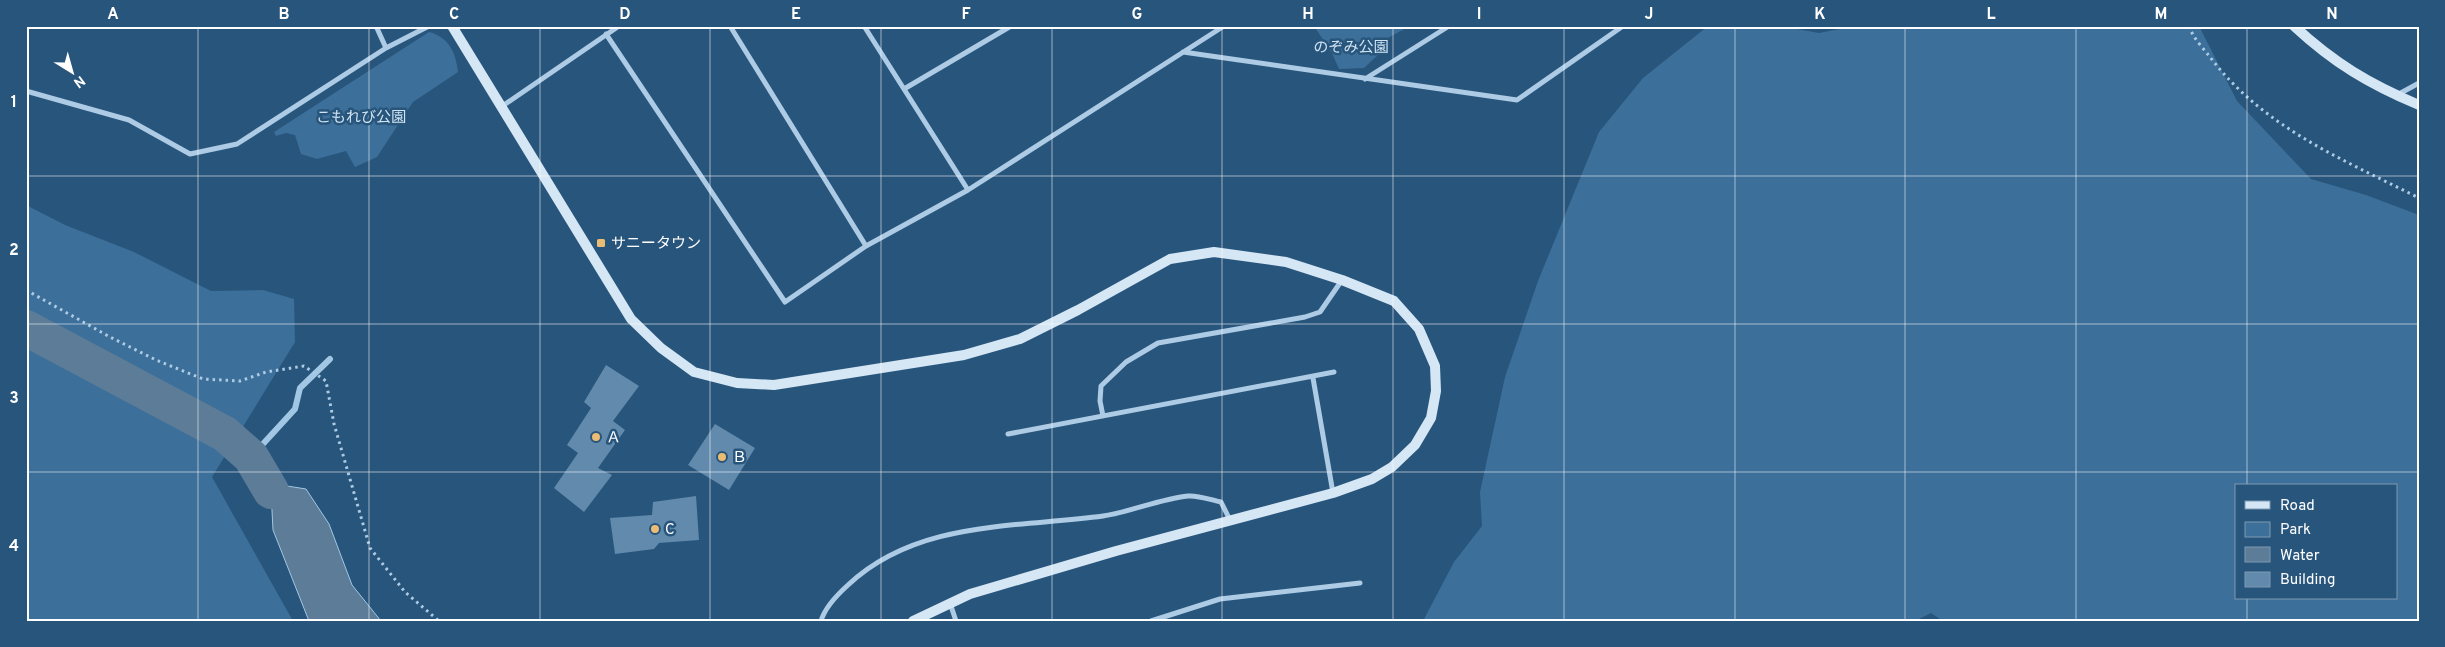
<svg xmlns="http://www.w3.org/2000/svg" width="2445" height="647" viewBox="0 0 2445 647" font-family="Overpass,'Noto Sans JP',sans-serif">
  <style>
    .green { fill: #3c6f99; fill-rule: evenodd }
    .water { fill: #5c7c97; stroke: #a1c7e4 }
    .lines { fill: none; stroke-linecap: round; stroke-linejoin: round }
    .stream { stroke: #a1c7e4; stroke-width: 6 }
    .river { stroke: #5c7c97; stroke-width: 36 }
    .building { fill: #618aad }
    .path { stroke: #adcbe4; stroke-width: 3; stroke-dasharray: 2.5 4; stroke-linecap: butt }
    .street { stroke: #adcbe4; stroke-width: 5 }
    .secondary { stroke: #d5e6f4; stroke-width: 10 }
    .grid { fill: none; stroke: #fff; stroke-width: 1; stroke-opacity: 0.55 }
    .poi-dot { fill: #ebbc73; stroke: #28557c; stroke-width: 2 }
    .labels { text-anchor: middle; stroke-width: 5; stroke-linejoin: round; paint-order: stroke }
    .park-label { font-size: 15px; fill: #cfe3f3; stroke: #28557c }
    .poi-label { font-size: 15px; fill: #fff; stroke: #28557c; text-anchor: start }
    .neatline { fill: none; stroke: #fff; stroke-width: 2 }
    .grid-label { font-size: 16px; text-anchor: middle; font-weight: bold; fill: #fff }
  </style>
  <rect width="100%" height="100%" fill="#28557c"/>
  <!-- green -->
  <path class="green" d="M1314,26H1410L1373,46L1378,55L1364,68L1339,69L1332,53Z
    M1708,26H1781L1819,33L1855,26H2199L2237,101L2311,179L2366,195L2419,215V621H1943L1931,613L1915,621H1423L1454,562L1482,526L1480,492L1505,377L1538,281L1599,132L1643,78ZM2236,486H2396V598H2236Z
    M429,32C449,37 456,53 458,72L413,102L377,157L355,167L346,151L317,159L301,154L295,135L286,133L276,136L274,132Z
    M26,205L65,225L134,252L211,291L263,290L294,299L295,342L212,477L293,621H26Z"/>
  <!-- water -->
  <path class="water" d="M281,485L306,489L329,524L352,585L381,621H309L273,530L271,491Z"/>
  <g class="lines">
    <!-- stream -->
    <path class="stream" d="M251,457L295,409L300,388L330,359"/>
    <!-- river -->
    <path class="river" d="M26,328L225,434L251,457L271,491"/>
  </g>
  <!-- building -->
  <path class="building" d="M606,365L639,386L613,421L625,430L598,468L612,475L584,512L554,488L578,453L567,445L591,408L584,402Z
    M715,424L755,448L729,490L688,465Z
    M696,496L699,540L659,543L654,549L615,554L610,518L652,515L653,502Z"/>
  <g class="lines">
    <!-- path -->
    <path class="path" d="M2189,26C2193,38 2203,48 2210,57C2264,128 2342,159 2419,198
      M26,290L110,337L156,360L203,379L240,381L266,372L304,366L326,381L334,424L370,548L405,592L439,621"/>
    <!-- street -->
    <path class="street" d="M376,26L386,48
      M730,26L866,246
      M864,26L968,190
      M606,34L785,302L866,246L968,190L1224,26
      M1183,52L1517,100L1623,26
      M1365,79L1449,26
      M904,89L1011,26
      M26,91L129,120L190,154L237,144L386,48L429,26
      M2397,95L2419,83
      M501,107L619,26
      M1313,378L1333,493
      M1103,416L1100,401L1101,386L1126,362L1158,343L1305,317L1320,312L1342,280
      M1008,434L1334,372
      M950,603L956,621
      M821,621C825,607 838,594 848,585C917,520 1015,528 1103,516C1131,512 1159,499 1188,496C1198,495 1211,500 1221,502L1230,520
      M1151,621L1220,599L1360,583"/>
    <!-- secondary -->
    <path class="secondary" d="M452,26L631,319L661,348L694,372L737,383L774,385L964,355L1020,339L1078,310L1170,259L1214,252L1286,262L1342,280L1394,301L1419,329L1435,366L1436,391L1431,418L1415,445L1392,467L1372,479L1333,493L1116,551L970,594L913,621
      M2294,26C2334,63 2369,84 2419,105"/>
  </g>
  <!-- grid -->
  <path class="grid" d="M198,26V621M369,26V621M540,26V621M710,26V621M881,26V621M1052,26V621M1222,26V621M1393,26V621M1564,26V621M1735,26V621M1905,26V621M2076,26V621M2247,26V486M26,176H2419M26,324H2419M26,472H2419M2247,598V621"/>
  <!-- markers -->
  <g class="poi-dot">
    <rect x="596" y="238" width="10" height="10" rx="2.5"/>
    <circle cx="596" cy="437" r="5"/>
    <circle cx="722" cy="457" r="5"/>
    <circle cx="655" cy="529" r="5"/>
  </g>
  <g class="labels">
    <!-- park labels -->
    <g class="park-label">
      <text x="1351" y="52">のぞみ公園</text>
      <text x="361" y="122">こもれび公園</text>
    </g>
    <!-- poi labels -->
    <g class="poi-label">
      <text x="611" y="248">サニータウン</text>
      <text x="606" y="442">Ａ</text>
      <text x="732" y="462">Ｂ</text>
      <text x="665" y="534">C</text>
    </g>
  </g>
  <!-- border -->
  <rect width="2445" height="647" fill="none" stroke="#28557c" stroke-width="55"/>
  <!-- legend -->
  <rect x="2235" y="484" width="162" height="115" fill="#28557c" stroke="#7e99b0"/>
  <rect x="2245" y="501" width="25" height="8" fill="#d5e6f4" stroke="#7e99b0"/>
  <text x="2280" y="510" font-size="15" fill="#ffffff">Road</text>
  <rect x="2245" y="522" width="25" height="15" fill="#3c6f99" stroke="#7e99b0"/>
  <text x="2280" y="534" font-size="15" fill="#ffffff">Park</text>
  <rect x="2245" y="547" width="25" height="15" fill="#5c7c97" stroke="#7e99b0"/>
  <text x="2280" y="560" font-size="15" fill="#ffffff">Water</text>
  <rect x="2245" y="572" width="25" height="15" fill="#618aad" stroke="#7e99b0"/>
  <text x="2280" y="584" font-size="15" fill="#ffffff">Building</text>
  <!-- north arrow -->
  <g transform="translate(72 72) rotate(143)" stroke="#28557c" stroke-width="4" paint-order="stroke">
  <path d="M0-4L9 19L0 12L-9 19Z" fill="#ffffff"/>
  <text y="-8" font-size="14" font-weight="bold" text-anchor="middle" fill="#ffffff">N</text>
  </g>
  <rect x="28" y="28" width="2390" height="592" class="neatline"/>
  <g class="grid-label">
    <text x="113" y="19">A</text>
    <text x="284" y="19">B</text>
    <text x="454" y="19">C</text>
    <text x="625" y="19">D</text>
    <text x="796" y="19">E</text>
    <text x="966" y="19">F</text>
    <text x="1137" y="19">G</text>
    <text x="1308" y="19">H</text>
    <text x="1479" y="19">I</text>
    <text x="1649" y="19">J</text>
    <text x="1820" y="19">K</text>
    <text x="1991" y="19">L</text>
    <text x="2161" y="19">M</text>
    <text x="2332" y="19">N</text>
    <text x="14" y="107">1</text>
    <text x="14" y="255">2</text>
    <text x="14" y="403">3</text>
    <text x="14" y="551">4</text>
  </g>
</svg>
